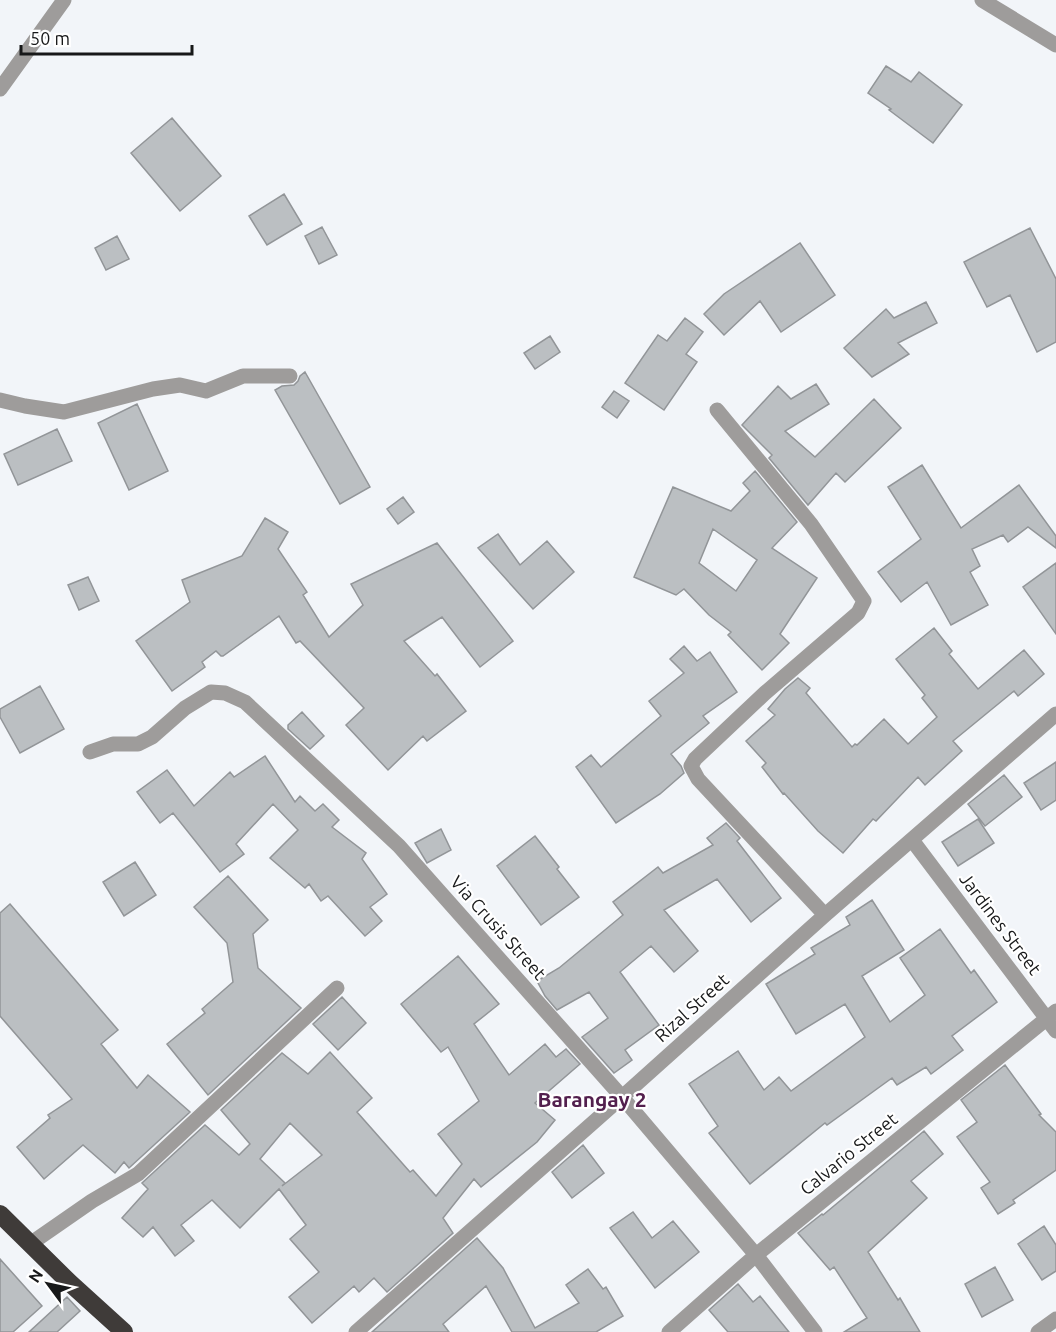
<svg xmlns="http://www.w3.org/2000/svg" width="1056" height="1332" viewBox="0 0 1056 1332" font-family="Ubuntu,sans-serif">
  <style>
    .building { fill: #bbbfc2; stroke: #929598; stroke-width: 1.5; fill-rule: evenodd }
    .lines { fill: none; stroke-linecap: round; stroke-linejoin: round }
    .minor { stroke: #9e9c9b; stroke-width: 15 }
    .highway { stroke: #3f3b39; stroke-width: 18 }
    .labels { text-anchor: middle; stroke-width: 4.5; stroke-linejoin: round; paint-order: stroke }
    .street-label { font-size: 18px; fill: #171819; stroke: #fff }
    .quarter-label { font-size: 21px; font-weight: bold; fill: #53204e; stroke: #fff }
  </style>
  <rect width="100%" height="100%" fill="#f2f5f9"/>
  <!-- building -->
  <path class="building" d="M886,66L911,82L919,72L962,105L933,143L889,110L891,109L868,93Z
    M172,118L221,176L180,211L131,153Z
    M284,194L302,224L267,245L249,216Z
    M322,227L337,255L319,264L305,236Z
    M1030,228L1056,279V342L1037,352L1010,295L987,307L964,262Z
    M117,236L129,259L106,270L95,248Z
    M800,243L835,295L781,332L760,301L724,335L704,314L724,294Z
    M926,302L937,323L898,343L909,354L872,377L844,348L886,309L894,318Z
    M685,318L703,332L686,354L697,362L664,410L625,383L658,335L667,341Z
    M550,336L560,352L535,369L524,353Z
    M305,372L370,487L340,504L275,390L282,386L294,385L298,381L300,376Z
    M816,384L829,404L785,431L815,457L874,399L901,428L845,482L836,473L808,505L769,458L772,455L742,425L778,386L791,399Z
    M614,391L629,401L617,418L602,407Z
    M137,404L168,471L129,490L98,423Z
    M57,429L72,461L18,485L4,454Z
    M922,465L961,528L1019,485L1056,536V548L1028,527L1008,542L1003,535L972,549L980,566L970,572L988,605L951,625L927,582L901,602L878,572L921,539L888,487Z
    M755,471L797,522L772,548L817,578L780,634L789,643L762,670L728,635L731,632L709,615L684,589L676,595L634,577L673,487L731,511L750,491L743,483ZM713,529L757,560L736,591L699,563Z
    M403,497L414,512L398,524L387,509Z
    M265,518L288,532L278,549L307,592L303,595L329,637L363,605L351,584L437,543L513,641L480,667L442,617L404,641L435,676L437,674L466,711L427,741L423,736L388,770L346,725L364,708L300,641L296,643L279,616L223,656H221L216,651L202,662L205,667L172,691L136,641L190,602L182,580L242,556Z
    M498,534L520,565L547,541L574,572L533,609L478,548Z
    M1056,563V634L1023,587Z
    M88,577L99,601L79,610L68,585Z
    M934,628L952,651L949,654L978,689L1024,650L1044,674L1018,696L1014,691L953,741L962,751L925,785L918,777L876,821L873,819L843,853L818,831L784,793L783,794L762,767L766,763L746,741L775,715L768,709L785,689L798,678L810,688L806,693L852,747L855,744L857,745L884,719L908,744L937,717L922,698L925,695L896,659Z
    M684,646L697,661L710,652L737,692L703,716L709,723L671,754L681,766L684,773L660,794L616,823L576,767L591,755L601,767L661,716L649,701L684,673L670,659Z
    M40,686L64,729L20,753L0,717V709Z
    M302,712L324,736L310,749L288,729V725Z
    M265,756L295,802L300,796L315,811L323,804L339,820L332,827L366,853L362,859L387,894L370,907L382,921L365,936L328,896L321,901L309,884L305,888L270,858L298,830L273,804L236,844L244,854L220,872L173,813L160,823L137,792L167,770L194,806L230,772L234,777Z
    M1056,762V800L1041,810L1024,783Z
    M1004,775L1022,797L985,826L968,804Z
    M978,819L994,843L958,866L942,842Z
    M726,823L740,838L737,841L781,898L751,922L717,879L664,910L698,951L674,972L651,946L620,972L659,1025L625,1050L632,1060L614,1073L582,1037L608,1018L589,992L557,1010L545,996L537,981L559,968L623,915L613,902L658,867L663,873L713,845L707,838Z
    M441,829L451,850L427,863L415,843Z
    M535,836L559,867L557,869L579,897L541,925L497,866Z
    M135,862L156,895L124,916L103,882Z
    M228,876L268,920L253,934L258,968L301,1008L208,1095L167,1044L205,1013L202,1009L233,982L227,943L194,907Z
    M872,900L904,950L862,976L890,1022L925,995L900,958L940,929L971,973L974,970L997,1002L952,1036L963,1050L931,1074L926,1067L897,1085L892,1078L827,1125L825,1123L750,1184L709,1133L718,1126L689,1084L738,1051L764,1090L779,1077L791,1091L865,1037L845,1004L796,1034L766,984L815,954L811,948L850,925L846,917Z
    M10,904L118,1030L101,1044L137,1088L148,1075L190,1112L129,1168L124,1162L115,1173L83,1145L44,1179L17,1147L50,1118L48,1115L72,1099L0,1016V913Z
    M458,956L499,1004L474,1024L509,1075L545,1044L556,1057L566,1049L580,1064L535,1103L555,1120L537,1142L481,1187L474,1179L443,1218L453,1233L387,1292L374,1278L359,1292L354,1286L312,1323L289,1297L319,1272L290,1239L306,1225L279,1189L240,1228L212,1200L181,1225L194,1241L175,1256L153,1227L143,1237L122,1218L148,1189L142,1183L205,1125L239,1155L250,1144L221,1110L282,1053L308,1074L330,1052L372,1098L357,1112L410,1172L413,1170L436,1196L462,1164L438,1134L479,1101L448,1047L441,1052L401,1004ZM290,1123L322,1155L282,1186L285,1183L260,1159Z
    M342,997L366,1023L338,1050L313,1024Z
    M1005,1065L1041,1114L1039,1115L1056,1132V1170L1013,1200L1015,1203L998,1214L981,1188L990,1182L957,1137L977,1122L961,1100Z
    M924,1131L943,1154L911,1181L927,1198L868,1252L898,1300L900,1298L920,1332H844L867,1318L834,1267L830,1270L798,1233L822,1214L823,1215Z
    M583,1145L604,1173L572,1198L552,1172Z
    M633,1212L652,1238L673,1221L699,1252L655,1288L610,1228Z
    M1044,1226L1056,1245V1271L1042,1280L1018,1244Z
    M477,1238L503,1268L535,1328L579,1303L566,1285L588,1269L603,1289L606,1287L623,1316L596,1332H512L486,1286L443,1324L449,1332H372Z
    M0,1259L42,1306L13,1332H0Z
    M995,1267L1013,1300L982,1317L965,1284Z
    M738,1284L753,1302L760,1296L789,1332H728L709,1310Z
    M67,1297L80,1311L57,1332H29Z"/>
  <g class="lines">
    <!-- minor -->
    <path class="minor" d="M982,0L1056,45
      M0,89L64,0
      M0,400L25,406L64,412L153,389L180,385L206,391L243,376H290
      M717,410L811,524L864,601L858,613L765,693L695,759L691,766L698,779L825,915
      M90,752L113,744H138L152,737L185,708L211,692L225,693L245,702L399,846L622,1097L756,1255L815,1332
      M912,840L1056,1031
      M30,1244L92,1201L138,1174L337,988
      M356,1332L622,1097L825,915L1056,714
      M669,1332L756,1255L1056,1011
      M1038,1332L1056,1319"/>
    <!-- highway -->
    <path class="highway" d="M0,1214L70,1283L124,1332"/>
  </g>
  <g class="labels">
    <!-- street labels -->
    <g class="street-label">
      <text transform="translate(1000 924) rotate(53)" y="6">Jardines Street</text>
      <text transform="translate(498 928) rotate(48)" y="6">Via Crusis Street</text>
      <text transform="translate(692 1008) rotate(-42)" y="6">Rizal Street</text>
      <text transform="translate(849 1154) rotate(-39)" y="6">Calvario Street</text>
    </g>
    <!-- quarter labels -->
    <g class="quarter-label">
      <text x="592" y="1107">Barangay 2</text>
    </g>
  </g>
  <!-- north arrow -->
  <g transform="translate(48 1284) rotate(303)" stroke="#ffffff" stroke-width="4.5" paint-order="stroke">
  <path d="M0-4.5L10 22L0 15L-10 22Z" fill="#171819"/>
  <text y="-9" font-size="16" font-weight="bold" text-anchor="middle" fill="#171819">N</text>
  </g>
  <!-- scale -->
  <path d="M21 45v9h171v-9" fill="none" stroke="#171819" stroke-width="3"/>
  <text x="30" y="45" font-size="18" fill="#171819" stroke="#ffffff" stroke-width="4.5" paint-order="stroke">50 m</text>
</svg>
